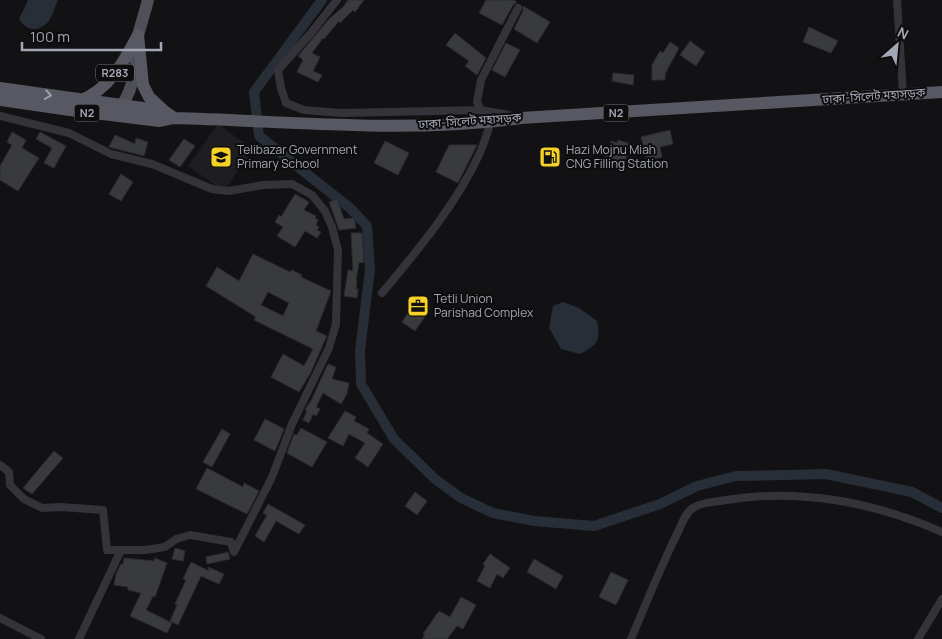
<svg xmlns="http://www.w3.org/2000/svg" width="942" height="639" viewBox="0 0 942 639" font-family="Manrope,'Noto Sans Bengali',sans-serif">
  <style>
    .built { fill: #1e1e21 }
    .water { fill: #282e37 }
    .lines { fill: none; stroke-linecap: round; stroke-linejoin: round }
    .canal { stroke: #282e37; stroke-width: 10 }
    .building { fill: #393a3e; stroke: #2c2c30; fill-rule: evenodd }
    .minor { stroke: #333339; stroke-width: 8 }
    .primary { stroke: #4f4f58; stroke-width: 12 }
    .trunk { stroke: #575861; stroke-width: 12 }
    .oneway { stroke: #9b9eac }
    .labels { text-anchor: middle; stroke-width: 4; stroke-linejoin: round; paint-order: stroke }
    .shield { fill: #0d0d0e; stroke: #767882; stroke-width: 1 }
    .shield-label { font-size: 11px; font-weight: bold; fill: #a3a6b4 }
    .street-label { font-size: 12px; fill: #a3a6b4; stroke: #0d0d0e }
    .poi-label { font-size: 12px; fill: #a3a6b4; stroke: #0d0d0e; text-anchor: start }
  </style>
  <rect width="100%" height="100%" fill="#121214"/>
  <!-- built -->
  <path class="built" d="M218,124L253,149L224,191L188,166Z"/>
  <!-- water -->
  <path class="water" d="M28,0H58C55,7 52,18 47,23C37,33 26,30 19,19Z
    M563,302L579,308L597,321C601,341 597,345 580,354L561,349L549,328L553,306Z"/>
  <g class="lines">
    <!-- canal -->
    <path class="canal" d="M322,0L254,92L259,136L350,208L367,226L370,269L360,351L361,384L394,439L435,479L461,498L493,513L534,521L594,526L660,504L697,486L736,476L826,474L912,492L942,508"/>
  </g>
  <!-- building -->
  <path class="building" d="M348,0H364L355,12L353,10L340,23L339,21L324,39L323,38L312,53L320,57L313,71L322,75L318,82L297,72L303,60L298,56L329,19L343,7Z
    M486,0H513L517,2L513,5L502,25L479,13Z
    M523,6L550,22L537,43L514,29L523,11Z
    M809,27L838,41L831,53L803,42Z
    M455,33L486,58L477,75L465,66L469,61L446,45Z
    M690,41L705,52L696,66L680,55Z
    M670,42L679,48L665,74V80H652V65L660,51L663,53Z
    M506,43L520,50L505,77L492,70Z
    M613,73L634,75L633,85L612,81Z
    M670,130L673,144L660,147L662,157L647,160L641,137Z
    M12,132L26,140L22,148L39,158L18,191L0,180V166L12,145L7,142Z
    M40,132L66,146L54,168L44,163L52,148L36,139Z
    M115,135L135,144L136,138L148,142L144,156L109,147Z
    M184,139L195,146L180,167L169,160Z
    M618,140L631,144L622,169L603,163L611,141L617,143Z
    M385,141L409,153L398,175L374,163Z
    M449,145H477L458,183L436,172Z
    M121,174L133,182L121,201L109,194Z
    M295,194L309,202L304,210L316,216L315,218L318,220L316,225L319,227L317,230L321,232L317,238L305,231L295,247L277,236L283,227L275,222L279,215L281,217Z
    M337,199L344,219L354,218L356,228L339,230L329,202Z
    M351,233H362L364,262L359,263L356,280L357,281L356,289H358L357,298L344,296L348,270L353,271Z
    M253,254L290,272L292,270L302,275L301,277L331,291L316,331L327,336L325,340L311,372L299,392L271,377L283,354L304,366L313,349L254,320L256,317L206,286L217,267L239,281ZM268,292L289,303L283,316L261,305Z
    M416,301L428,307L424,318L415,331L402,322Z
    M328,364L336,367L332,379L349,383L347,394L341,404L323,393L316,407L320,409L316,416L313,414L309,423L303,420L307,411L305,410L309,403H310Z
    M345,411L356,417L354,421L369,429L367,433L383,444L368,467L355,458L365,443L349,434L343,446L328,438Z
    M265,419L284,429L275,451L254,440Z
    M301,428L327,442L312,467L287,453L294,434L297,435Z
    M222,429L230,434L212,467L203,462Z
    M54,451L63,458L32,494L23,488Z
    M207,468L243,487L244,483L259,491L247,514L196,489Z
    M415,492L427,501L417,515L405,506Z
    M268,504L305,525L299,534L276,521L264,542L255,536L267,515L263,513Z
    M175,548L185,551L183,561L172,559Z
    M228,552L230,559L207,564L206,557Z
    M490,554L510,568L503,578L497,574L490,588L477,581L485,566L483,564Z
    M124,558L154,561L155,558L167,563L155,597L153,596L146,610L172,623L167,633L130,616L141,593L128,590V587L114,585L116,574L121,564H123Z
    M534,559L563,576L556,589L527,572Z
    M191,562L209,571L208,567L224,574L219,584L201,576L178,625L170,621L177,605L175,604L186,580L183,579Z
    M611,572L628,580L616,605L599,597Z
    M461,597L476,605L463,629L457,626L447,639H422L425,635L423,634L439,611L450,617Z"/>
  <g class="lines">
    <!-- minor -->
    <path class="minor" d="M337,0L311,33L278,70L281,88L286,103L304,110L341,113L481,110L509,115
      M897,0L903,94
      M481,110L477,102L481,80L518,8
      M0,116L69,133L111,154L152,164L212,189L229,191L263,185L292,184L312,195L325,211L332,227L338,250L336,324L329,348L292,424L272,477L234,552L231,542L190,535L176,539L165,547L146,550H107L103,510L60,507L42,508L24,499L10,485L9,472L0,465
      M382,293C418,250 455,206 479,155C484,144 487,133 491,122
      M0,618L41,639
      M79,639L121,550
      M631,639C646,604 660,568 677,534C681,526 685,513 693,508C701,502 716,502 726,500C799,488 874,502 942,532
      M918,639L942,599"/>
    <!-- primary -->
    <path class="primary" d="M114,111C129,103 133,80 136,64C136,59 134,54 135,49C138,32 144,16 148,0"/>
    <!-- trunk -->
    <path class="trunk" d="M138,35L143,85L149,97L164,111
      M0,88L164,111L174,118
      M0,100L70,110L160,121L174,118C290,121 406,134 521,118L942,92
      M81,100C110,89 124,61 138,35"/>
  </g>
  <!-- one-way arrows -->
  <defs><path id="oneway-chevron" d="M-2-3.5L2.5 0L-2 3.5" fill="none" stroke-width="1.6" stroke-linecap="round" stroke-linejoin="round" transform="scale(1.25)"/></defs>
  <use class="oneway" href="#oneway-chevron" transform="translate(48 95) rotate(8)"/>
  <!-- icons -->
  <defs>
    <g id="school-square" transform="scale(1.125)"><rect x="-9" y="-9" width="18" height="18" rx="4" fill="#f6d128" stroke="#0d0d0e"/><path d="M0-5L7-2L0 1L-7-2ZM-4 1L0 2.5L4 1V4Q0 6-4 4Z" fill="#111"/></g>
    <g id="fuel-square" transform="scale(1.125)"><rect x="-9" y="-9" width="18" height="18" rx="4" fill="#f6d128" stroke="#0d0d0e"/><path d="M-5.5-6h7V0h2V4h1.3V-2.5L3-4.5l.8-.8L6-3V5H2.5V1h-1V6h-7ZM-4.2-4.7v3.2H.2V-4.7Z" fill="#111"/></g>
    <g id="office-square" transform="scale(1.125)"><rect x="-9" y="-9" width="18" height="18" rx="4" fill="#f6d128" stroke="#0d0d0e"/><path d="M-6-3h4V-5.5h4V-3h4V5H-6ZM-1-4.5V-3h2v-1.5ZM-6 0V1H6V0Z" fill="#111"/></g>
  </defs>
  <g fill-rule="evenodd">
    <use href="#school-square" x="221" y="157"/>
    <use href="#fuel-square" x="550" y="157"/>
    <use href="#office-square" x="418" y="306"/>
  </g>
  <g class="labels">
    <!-- shield labels -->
    <g class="shield">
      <rect x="96" y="64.5" width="38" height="17" rx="4"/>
      <rect x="74.5" y="104.5" width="25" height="17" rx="4"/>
      <rect x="603.5" y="104.5" width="25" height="17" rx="4"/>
    </g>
    <g class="shield-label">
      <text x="115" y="77">R283</text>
      <text x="87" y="117">N2</text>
      <text x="616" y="117">N2</text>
    </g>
    <!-- street labels -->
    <g class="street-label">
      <text transform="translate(874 96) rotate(-4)" y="4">ঢাকা-সিলেট মহাসড়ক</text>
      <text transform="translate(470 121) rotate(-4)" y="4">ঢাকা-সিলেট মহাসড়ক</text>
    </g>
    <!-- poi labels -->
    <g class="poi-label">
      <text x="237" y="154">Telibazar Government<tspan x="237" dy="14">Primary School</tspan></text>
      <text x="566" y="154">Hazi Mojnu Miah<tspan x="566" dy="14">CNG Filling Station</tspan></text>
      <text x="434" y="303">Tetli Union<tspan x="434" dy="14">Parishad Complex</tspan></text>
    </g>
  </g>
  <!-- north arrow -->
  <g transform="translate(897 45) rotate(27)" stroke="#0d0d0e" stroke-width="4" paint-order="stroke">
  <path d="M0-4L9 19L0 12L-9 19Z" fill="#a3a6b4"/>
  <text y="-8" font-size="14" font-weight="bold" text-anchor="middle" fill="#a3a6b4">N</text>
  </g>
  <!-- scale -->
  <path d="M22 42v8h139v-8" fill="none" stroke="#a3a6b4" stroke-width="2.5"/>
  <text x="30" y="42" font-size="15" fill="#a3a6b4" stroke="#0d0d0e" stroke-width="4" paint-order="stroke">100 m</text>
</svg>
